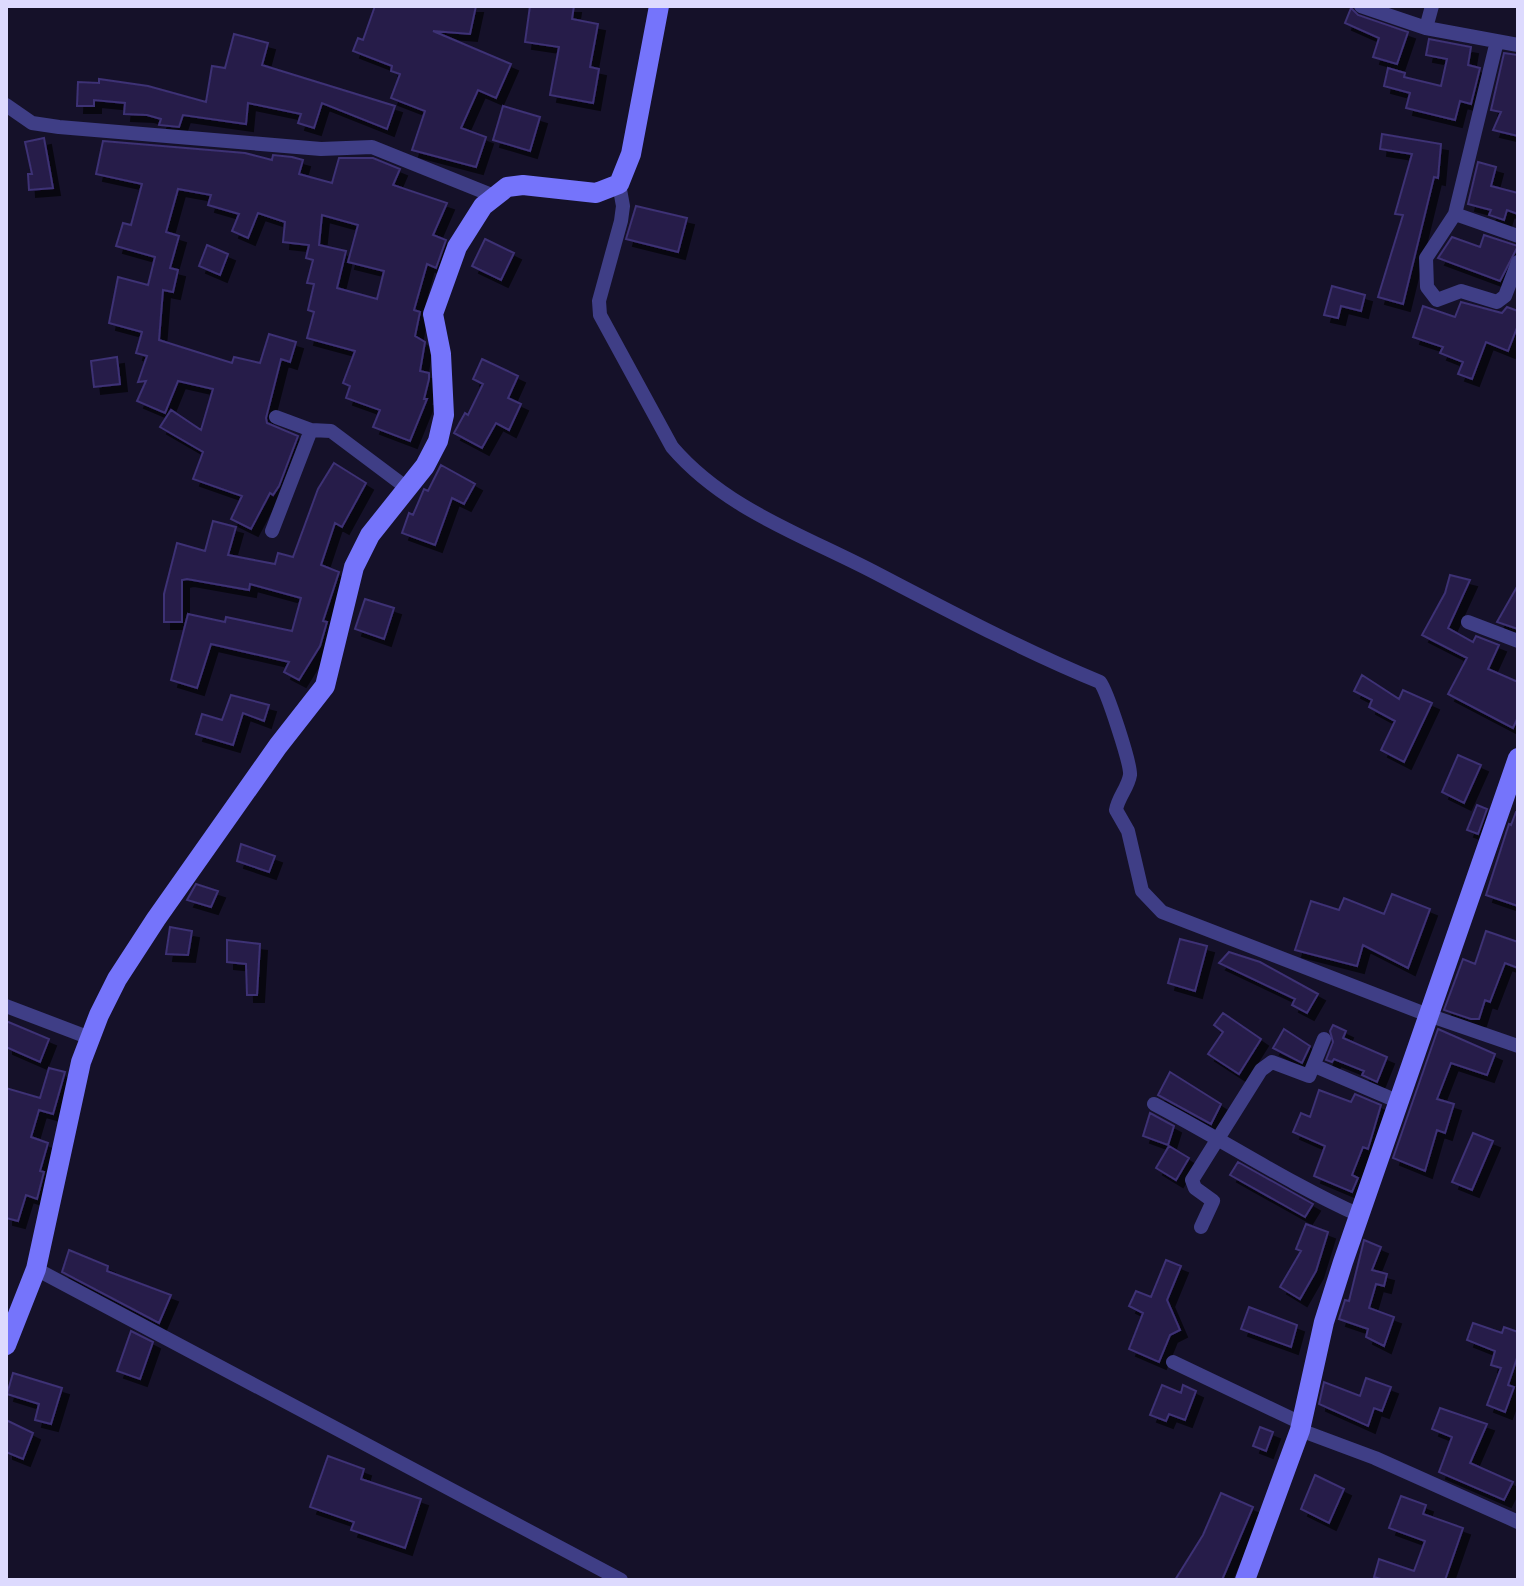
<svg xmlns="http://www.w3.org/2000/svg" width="1524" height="1586" viewBox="0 0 1524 1586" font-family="Inter,sans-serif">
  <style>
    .building { fill: #261e49; stroke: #3d3074; stroke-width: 2; fill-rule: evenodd; filter: url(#shadow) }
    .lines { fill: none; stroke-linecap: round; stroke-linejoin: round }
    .street { stroke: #3f3e86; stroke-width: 14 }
    .secondary { stroke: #7574fb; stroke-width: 20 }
  </style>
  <defs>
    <filter id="shadow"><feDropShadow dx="7" dy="7" stdDeviation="0" flood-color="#0009"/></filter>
  </defs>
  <rect width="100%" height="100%" fill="#151129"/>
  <!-- building -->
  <path class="building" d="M375,6H476L470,34L433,31L511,64L496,98L478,90L461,128L486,137L476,167L412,150L425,111L391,98L400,74L391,71L392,66L353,51L358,38L363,40Z
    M530,6H574L572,19L598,24L590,67L599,69L593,103L550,95L559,47L525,42Z
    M1351,8L1358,15L1408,32L1397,64L1373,57L1379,38L1345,23Z
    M234,34L268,43L262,65L395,106L387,129L322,103L314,128L298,123L301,114L248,103L246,124L183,115L179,127L159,125L161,119L147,115L124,114L125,103L94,100V106H77L78,82L99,83V79L148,86L206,102L212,66L225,68Z
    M1429,39L1471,47L1468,65L1480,68L1471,104L1460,101L1455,120L1406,108L1410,93L1384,86L1388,68L1405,73L1404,77L1441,86L1447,59L1426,55Z
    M1504,53L1518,55V136L1493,130L1501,112L1491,110Z
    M503,106L540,117L530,151L493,140Z
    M1382,134L1441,144L1438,178L1434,177L1403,304L1378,297L1403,215L1395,214L1412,154L1380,149Z
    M44,138L53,188L29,190L28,174H32L25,142Z
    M103,141L245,153L272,160L273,155L292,157L303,160L299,174L332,183L339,158H373L400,169L393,185L447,203L433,235L446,240L436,268L427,264L414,310L420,312L415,336L425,342L420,371L429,373V379L424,399H427L410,441L373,427L380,410L346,398L350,386L343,383L355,351L307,338L314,312L308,310L314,284L307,283L313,260L306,258L309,245L283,242L285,222L258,213L248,238L232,231L239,214L208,205L211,195L178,189L166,232L179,236L170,268L178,270L173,292L163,290L159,340L232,363L234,357L260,363L269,334L296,342L290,362L281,359L266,418L267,423L298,436L279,486L273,495L270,493L251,529L231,519L242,496L193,479L203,452L160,427L171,410L201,430L213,389L178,381L165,413L137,401L146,381L138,382L147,356L136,353L142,332L109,323L118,277L148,285L155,257L116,246L123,223L131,225L142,184L96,174ZM322,215L358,225L348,262L384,271L377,299L337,288L346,251L319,245Z
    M1478,162L1496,167L1491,186L1518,193V214L1507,210L1504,220L1489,215L1491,210L1468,204Z
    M636,206L687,218L678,252L626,239Z
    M1484,235L1518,246L1500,281L1438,258L1452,237L1480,247Z
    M485,239L514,253L501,280L472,266Z
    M207,245L228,254L220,275L199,266Z
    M1332,286L1365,295L1361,311L1341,306L1338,318L1324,315Z
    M1461,302L1502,313L1507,307L1518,311V325L1508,351L1486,342L1472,379L1458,374L1463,362L1440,353L1443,347L1413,337L1423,306L1455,317Z
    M117,357L120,384L94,387L91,361Z
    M482,359L518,376L508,398L521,404L509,430L496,423L482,448L454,433L465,413L468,415L483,384L473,379Z
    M334,463L366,483L342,527L335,523L321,565L339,572L323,621L327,622L320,646L299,680L284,672L289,662L211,644L197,688L171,680L188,614L225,622L226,617L292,631L301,598L250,584L249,590L187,579L182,580V622H164V594L177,543L205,551L213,521L236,527L228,555L275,564L278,553L293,557L318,489Z
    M441,465L475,484L464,504L452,498L435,545L402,533L409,513L413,515L424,489L428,491Z
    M1450,575L1470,580L1448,628L1473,642L1476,636L1499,645L1488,669L1518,682V717L1513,728L1448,694L1467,658L1422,635L1445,593Z
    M1518,585V629L1497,622Z
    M365,599L394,608L384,639L355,629Z
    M1362,675L1399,699L1403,690L1432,703L1404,762L1381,750L1395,721L1369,707L1372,700L1354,691Z
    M231,695L269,705L264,721L243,713L233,745L196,734L202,714L222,720Z
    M1458,755L1481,765L1464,803L1442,792Z
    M1477,805L1487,809L1478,834L1467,830Z
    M1516,812H1518V906L1486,895L1509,824L1511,825Z
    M241,844L275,856L269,872L237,861Z
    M196,884L218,891L211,907L187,900Z
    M1392,894L1430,909L1408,968L1363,945L1357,966L1295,950L1311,901L1339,910L1344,898L1384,914Z
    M170,927L192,931L188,955L166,954Z
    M1486,931L1518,942V968L1505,963L1490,1002L1485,1000L1479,1019H1471L1444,1010L1463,959L1475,964Z
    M1180,939L1207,946L1195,991L1168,983Z
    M227,940L260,944L257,995H247L246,964L227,962Z
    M1229,952L1260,962L1318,994L1307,1013L1292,1005L1295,999L1219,963Z
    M1223,1013L1261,1039L1239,1074L1208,1054L1223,1032L1214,1025Z
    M6,1021L49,1039L40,1062L6,1047Z
    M1333,1025L1346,1031L1343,1038L1387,1057L1377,1082L1362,1075L1364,1071L1334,1059L1332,1062L1326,1060L1333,1042L1330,1031Z
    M1284,1029L1310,1046L1302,1063L1273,1048Z
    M1438,1029L1495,1054L1487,1075L1451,1063L1437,1099L1454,1104L1445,1133L1437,1130L1425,1171L1393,1158Z
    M49,1068L65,1072L53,1114L39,1110L31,1137L48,1143L40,1171L44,1172L37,1199L26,1195L18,1221L6,1218V1088L40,1098Z
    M1170,1072L1221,1104L1211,1124L1158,1095Z
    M1319,1090L1351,1102L1355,1094L1381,1105L1368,1149L1363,1147L1352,1175L1358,1178L1352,1192L1314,1176L1325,1146L1293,1132L1301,1113L1310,1117Z
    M1150,1113L1174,1126L1168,1145L1143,1136Z
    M1473,1133L1493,1141L1472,1190L1452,1182Z
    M1169,1146L1189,1158L1176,1180L1156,1168Z
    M1238,1162L1313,1204L1305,1217L1230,1175Z
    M1306,1224L1328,1232L1316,1271L1300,1299L1280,1287L1301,1251L1296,1249Z
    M1364,1240L1381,1247L1372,1270L1387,1274L1384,1286L1376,1284L1369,1308L1394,1317L1384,1346L1366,1337L1368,1329L1339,1319L1345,1300L1349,1301Z
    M69,1250L108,1266L107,1271L171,1295L159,1323L62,1272Z
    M1166,1260L1181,1266L1167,1300L1180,1330L1170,1335L1159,1362L1129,1349L1143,1313L1129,1306L1136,1291L1151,1297Z
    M1249,1307L1297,1325L1291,1347L1241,1329Z
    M1473,1323L1502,1333L1504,1327L1518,1332V1355L1508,1385L1514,1387L1505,1412L1487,1405L1501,1368L1491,1365L1495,1351L1467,1340Z
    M131,1331L153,1342L140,1379L117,1371Z
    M13,1373L62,1388L51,1424L35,1420L39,1404L7,1394Z
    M1366,1378L1391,1387L1382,1411L1374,1408L1368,1426L1319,1404L1324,1382L1360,1396Z
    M1162,1385L1181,1393L1183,1385L1196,1391L1185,1420L1169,1414L1166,1421L1150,1415Z
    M1440,1408L1487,1424L1470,1463L1513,1482L1504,1500L1439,1472L1452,1437L1432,1429Z
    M6,1420L33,1433L23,1459L6,1452Z
    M1260,1427L1273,1432L1266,1451L1253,1446Z
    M328,1456L364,1469L361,1479L421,1499L405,1548L351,1530L354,1522L310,1507Z
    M1315,1475L1344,1489L1329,1523L1301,1509Z
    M1221,1493L1253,1507L1222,1580H1175L1203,1535Z
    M1401,1496L1426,1505L1423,1514L1463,1528L1445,1580H1384L1374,1577L1379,1559L1414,1571L1425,1541L1389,1528Z"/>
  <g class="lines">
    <!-- street -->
    <path class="street" d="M1361,6L1426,28L1518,45
      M1426,28L1432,6
      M1497,41L1455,214L1426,258L1427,287L1437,300L1461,291L1497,302L1505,296L1518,262
      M6,105L32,123L59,127L321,149L372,147L494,196
      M619,184L623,206L621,221L599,301L600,315L672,447C725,509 803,535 874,572C949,611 1022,650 1100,682C1107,691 1131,764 1130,775C1128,788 1118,797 1116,810L1128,831L1142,891L1162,912L1428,1015L1518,1046
      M1455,214L1518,236
      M276,417L311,430L331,431L407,488
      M272,531L311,430
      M1468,622L1518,641
      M6,1006L90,1038
      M1315,1066L1397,1101
      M1154,1104C1223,1140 1288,1183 1359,1215
      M1201,1227L1213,1201L1195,1188L1192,1180L1261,1070L1272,1062L1309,1076L1324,1039
      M36,1269L621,1580
      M1173,1362L1301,1423
      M1300,1430L1375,1458L1518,1522"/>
    <!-- secondary -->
    <path class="secondary" d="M6,1345L36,1269L81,1062L99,1015L117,979L156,919L278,746L325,686L354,567L370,535L425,466L438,441L444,415L441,354L433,314L457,247L483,206L507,187L523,185L596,193L619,184L631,154L659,6
      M1245,1580L1300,1430L1324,1322L1343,1262L1518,758"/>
  </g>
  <!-- border -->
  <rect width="1524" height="1586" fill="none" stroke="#dddafe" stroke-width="16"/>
</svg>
